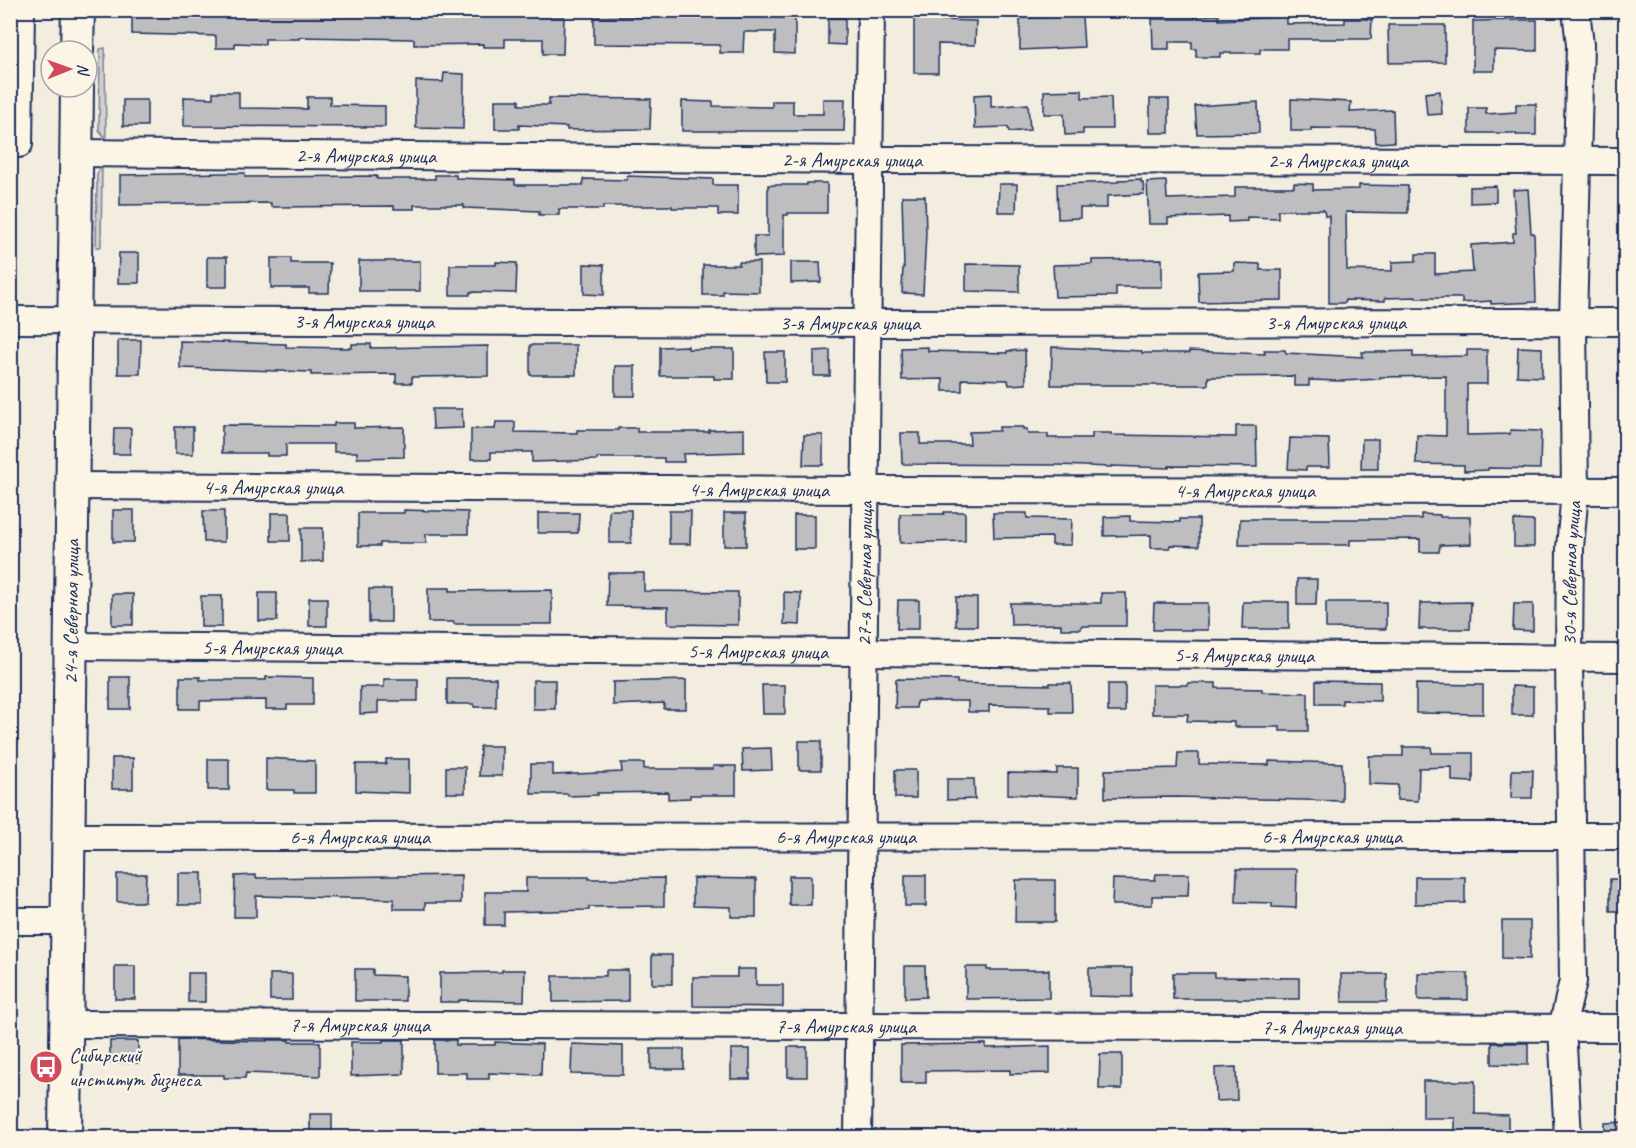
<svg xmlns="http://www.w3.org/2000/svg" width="1636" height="1148" viewBox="0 0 1636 1148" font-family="Caveat,sans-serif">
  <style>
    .green { fill: #d3d1cc; stroke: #778095; stroke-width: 1.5 }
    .building { fill: #bebec0; stroke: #1b2f5e; stroke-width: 1.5 }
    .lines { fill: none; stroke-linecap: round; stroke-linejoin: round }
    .minor-casing { stroke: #1b2f5e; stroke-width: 30 }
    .major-casing { stroke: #1b2f5e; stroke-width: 36 }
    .minor { stroke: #fcf5e5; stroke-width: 26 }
    .major { stroke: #fcf5e5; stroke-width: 32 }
    .labels { text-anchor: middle; stroke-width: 4.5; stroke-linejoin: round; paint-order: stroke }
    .street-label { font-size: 21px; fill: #1b2f5e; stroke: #fcf5e5 }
    .poi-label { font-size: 21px; fill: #1b2f5e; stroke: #fcf5e5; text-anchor: start }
  </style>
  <rect width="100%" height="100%" fill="#f3ede0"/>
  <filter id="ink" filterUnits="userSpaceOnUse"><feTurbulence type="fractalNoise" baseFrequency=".0167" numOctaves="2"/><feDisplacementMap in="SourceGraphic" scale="12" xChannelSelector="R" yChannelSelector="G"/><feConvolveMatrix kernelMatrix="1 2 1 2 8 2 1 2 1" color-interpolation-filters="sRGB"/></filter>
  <g filter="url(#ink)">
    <!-- green -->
    <path class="green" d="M105,48L106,139L99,130L100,49Z
      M102,166L101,247H96L97,174Z"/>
    <!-- building -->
    <path class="building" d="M216,12L564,16L563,54H543V39H505V47H483V44L414,45V39L299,37V39H265V44L235,43V48H216V36L132,34V14Z
      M1219,15V20L1286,17V24L1345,23V19H1372L1371,39H1287V49H1260V53H1220V57H1196V49H1192V42H1169V49H1153L1152,19H1195V16Z
      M632,16L795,18V54L775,53V32H744L743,53H720V45L594,44V17Z
      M914,17H938V20L976,21L975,45L938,44V73H914Z
      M1082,17L1084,47L1020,50V18Z
      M828,18H845V45L828,44Z
      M1521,20H1537V51L1494,50V71H1473V21Z
      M1388,25H1445V62L1389,63Z
      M444,73L464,74L463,129L416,128V81L443,82Z
      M1082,90V98L1111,97L1112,129H1083V134L1065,135L1064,114H1044V91Z
      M1440,91L1442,114L1427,115L1425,93Z
      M213,92H239V108L307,109V97H330V105L385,106V127L184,126V97L213,98Z
      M991,94V107L1028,104L1030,130L1009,132L1008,127L975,128L974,95Z
      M549,98L651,99L650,129L567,130V127L519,125V129H495V100H519V105H549Z
      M823,99H845L844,131H682V101L713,102V106L772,107V101H793V114H823Z
      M1150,99H1169V133H1150Z
      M1291,99L1351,102L1350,112L1393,110L1394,142L1376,143L1375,129L1311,128V131H1291Z
      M123,100H147V126H123Z
      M1258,102L1259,133L1197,134L1195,106Z
      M1516,104H1536V135H1516V133H1469V108H1486V114L1516,112Z
      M224,173H245V177L377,176V179H435V175H456V178L515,180V185H583V179L627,180V176L713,179V185H738V215H718V208H672V206H603V209H559V215H539V211L464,208V205H414V209H394V206L271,207V203L120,205V175Z
      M1141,179V182H1143L1144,194L1107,196V208H1080V218L1058,219L1057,184L1118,182V180Z
      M1166,181L1167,199L1235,197V187H1294V183L1313,184V190L1359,189V185L1408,186V213L1346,212L1347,270L1392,271V262L1416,261V254H1435V274L1473,272L1471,245L1513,242V233H1516L1513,190L1528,189L1531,233H1534L1536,302L1491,304V301L1462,303V298H1416V297L1385,298V301L1345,300V303H1329V216H1325L1324,210H1278V218L1247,217V221L1228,222V216L1168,218V224H1149L1147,182Z
      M807,183H827V213H788V215H784V256L754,257V236H768V185H807Z
      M999,184H1017L1016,212H998Z
      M1496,186V202L1470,203V187Z
      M902,196H925L926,233L923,294L902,293L903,267H904Z
      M119,253H139V283H118Z
      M207,257H227V287H207Z
      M271,258H291V263H330L329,293H309V288H271Z
      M1162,259V287H1116V296L1055,297L1053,265L1092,264V260Z
      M359,261H420V291H359Z
      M496,262L517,263L516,293L470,292V295H450V265H496Z
      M739,262H759V292L723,291V295H703V265H739Z
      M791,262H820L821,282L791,283Z
      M1234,263L1260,264V270H1282V300L1199,302L1198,272L1234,271Z
      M584,264L604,265V295L584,294Z
      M966,264L1019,265V292L966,291Z
      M118,340H141L140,374H118Z
      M180,341L286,344V347L352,348V344H371V348L488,346V376L412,377V383H396V374L311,375V372L180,368Z
      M530,345H576V375H530Z
      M688,346V349H734V379H714V376H660V347Z
      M928,347V351L1007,353V351L1025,350L1026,384L1009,385L1008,380L962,379V391H943V379L902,380L901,348Z
      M1052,347L1142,351V353H1189V351L1265,354L1264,350H1285L1286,353L1363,357L1362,352H1379L1413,351V357L1467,356V350H1487V384H1467V435L1510,434V430L1541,431L1540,469L1488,468V470L1464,471V465L1416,464L1417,435L1446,436V376L1380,377V379L1341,381L1309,380V386H1294V376L1208,377V385H1051Z
      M1518,347L1542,348V377L1517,376Z
      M830,350V376H814V351Z
      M765,352H785V382H766Z
      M615,366H635V396H615Z
      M432,409H462L463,428L433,429Z
      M496,422H515V432L577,433V430H618V428H637V432H709V430L744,429V452L683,454L684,462H664V458H597V460L532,462V452H491V459H471V429H495Z
      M334,423H354V428L404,427V457L357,458V452H334V444H286V456H267V453H222V425L334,426Z
      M1236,426H1256L1257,467L1169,466V468L1111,466V467L1058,465L902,464L901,433H920V444H970L969,432L999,431V427H1023V429H1027L1028,434H1048V438H1092V433H1111V435L1236,437Z
      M175,427H193V454H175Z
      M114,428H131L130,454H113Z
      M804,435H823V465H803Z
      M1290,438L1329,439L1330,467H1306V470L1288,469Z
      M1362,439H1378V469H1361Z
      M113,510H134V542H113Z
      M404,510L468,512V534H426V543H380V546H358V513H404Z
      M609,510H631V543H609Z
      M203,511H224V542H204Z
      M669,511H691L690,544H669Z
      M944,512H965V541L900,543V514H944Z
      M271,513H290V541H271Z
      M538,513H579L578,533H538Z
      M724,513H746V546H724Z
      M993,513H1027V518L1072,519L1071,545H1052V537L994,538Z
      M1421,514L1440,515V517H1470L1471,544L1440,545L1439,552H1420V539L1350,540V545H1239L1240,519H1421Z
      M794,515H815V549H794Z
      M1130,516V521L1180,522V519H1199V546L1170,545V548H1151V535L1104,536V517Z
      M1514,520L1534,521V547H1514Z
      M301,528H323V561L301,562Z
      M608,573H644V591L738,592V625L668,624V607L607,606Z
      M1297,579H1317L1316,605H1297Z
      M428,588H450V591L552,590V624H454V622H428Z
      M369,589H391V622H369Z
      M784,592L801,593L800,625L784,624Z
      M259,593H277V621H259Z
      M1101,593H1126V626H1081V629H1061V624L1011,625L1010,603H1101Z
      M112,594H133V625H112Z
      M201,596H222V627H201Z
      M956,597L977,598V626H956Z
      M309,598H327V626H309Z
      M898,600H919V629H897Z
      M1243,602H1289V629H1242Z
      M1326,602H1386V629L1326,628Z
      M1471,602L1470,629H1419L1420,603Z
      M1154,603H1208V630H1153Z
      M1514,604H1533V631L1513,630Z
      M110,677H130V709H110Z
      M180,677H200V680H266V677L313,678V705H287V709H266V700L200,701V709H180Z
      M447,678H496V707H474V704H447Z
      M384,679H418V701H378V713L360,714V687H384Z
      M896,679L957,680V683L989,684L1050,685V683H1071L1072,712H1050V706L989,705V712H968V701H917L916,708H895Z
      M533,680H555V709H533Z
      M686,680V709H664V703L613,705V682Z
      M1316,681L1380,682V701L1342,700V704H1316Z
      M1188,683H1216V688L1262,689V692L1308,693V731H1280V727H1234V722L1187,721L1188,714H1152V685H1188Z
      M1108,684H1125V712H1108Z
      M1416,684L1483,685V714L1416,713Z
      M762,685H785V714H763Z
      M1512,686L1533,687V715H1512Z
      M799,741H821V770H799Z
      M480,746H502V776H479Z
      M1403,747H1431L1432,753H1473V782L1452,781V767L1419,768L1418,801L1397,800L1398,785L1369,784V756H1403Z
      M771,748L772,770L743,771L742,749Z
      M1178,753H1199V764L1269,765V761L1342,763V801L1177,797L1105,798V770L1177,768Z
      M112,758H133V789H112Z
      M266,758L315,761V793H294V790H266Z
      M208,759H229V790H208Z
      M386,759H409V793L356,791V764H386Z
      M621,763H644V769H713V766H736V795H690V798L668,799V792L597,793L598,795L568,796V794H531V764H553V775L622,772Z
      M446,767H465V793H446Z
      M1057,768H1078V797L1008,794V773L1057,774Z
      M895,770H916V798H895Z
      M1512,770H1533L1532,798H1511Z
      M947,779H974L975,799L947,800Z
      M1237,869H1297L1296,908L1272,907V903L1236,902Z
      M178,873H202V905H178Z
      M117,874H146L145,902H117Z
      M1156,874H1189L1188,896H1152V905H1112L1113,879L1155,880Z
      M256,875V878L461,875V903H425V909H394V899L256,896V917H234L235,876Z
      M905,875H926V906H905Z
      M789,876H811V905H789Z
      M569,877H589V879L664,878V906L589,907V910L504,912V925H485V892H526V878H569Z
      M1415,877H1465V903L1415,904Z
      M693,878L756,879V917H731V907L693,906Z
      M1610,879H1626V911H1610Z
      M1016,880H1055V922H1015Z
      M1502,921H1530V959L1502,958Z
      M652,955H672V984H652Z
      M115,966H135V999H115Z
      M905,966H925L926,997L905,998Z
      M966,967H987V970H1049V998L966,999Z
      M1089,968H1132V997L1089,996Z
      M355,969H373V975L405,976V1001H355Z
      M737,969H756V985H783V1007L693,1006V977H737Z
      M502,970H525L524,1001L459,1000V1002H440V973L502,972Z
      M606,970H628V1001L553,1002V976H606Z
      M188,973H205V1002H188Z
      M1173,973H1214V977L1299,978V999H1173Z
      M1418,973H1468V1000H1418Z
      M270,974H292V1000H270Z
      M1341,974H1387V1002H1342Z
      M178,1039L267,1041V1040H289V1042H320V1076L246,1073L245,1078H224V1075H178Z
      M383,1040H404V1074L351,1076V1042H383Z
      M435,1040H456V1045H495V1042L542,1044L541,1075L489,1073V1079H467V1073H435Z
      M110,1041H138V1063L110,1062Z
      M1492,1043H1528V1065L1492,1064Z
      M572,1044L623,1046V1075L571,1074Z
      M986,1044V1048L1050,1046V1073L1010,1074V1070L926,1071V1083H901V1045Z
      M788,1047H807V1077H788Z
      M651,1049H684V1069H651Z
      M731,1049H750V1079H731Z
      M1100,1054H1122V1089H1099Z
      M1236,1067L1237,1100L1216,1101L1215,1068Z
      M1423,1081H1475V1114L1508,1115V1137H1455V1118H1423Z
      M310,1114H332V1137H310Z
      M1626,1122V1137H1605V1123Z"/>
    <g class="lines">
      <!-- minor casing -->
      <g class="minor-casing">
        <g id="minor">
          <path d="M10,143L19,144L21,10"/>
          <path id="s1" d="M76,153L869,160L1626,161"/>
          <path id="s2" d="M10,320L867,323L1626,322"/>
          <path id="s3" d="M72,486L865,490L1626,491"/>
          <path id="s4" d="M70,646L1626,658"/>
          <path id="s5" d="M68,837L1626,836"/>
          <path d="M10,921H67"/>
          <path id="s6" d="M66,1024L1626,1028"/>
          <path id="s7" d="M858,1138L871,10"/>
          <path id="s8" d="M1568,1138L1562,1028L1573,981L1569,658L1570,548L1575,491L1573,322L1580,45L1576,10"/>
        </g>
      </g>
      <!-- major casing -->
      <g class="major-casing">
        <g id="major">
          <path d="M77,51L78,10"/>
          <path id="s9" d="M65,1138L77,87"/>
        </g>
      </g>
      <!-- minor -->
      <use href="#minor" class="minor"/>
      <!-- major -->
      <use href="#major" class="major"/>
    </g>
  </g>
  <!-- icons -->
  <defs>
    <g id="bus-disc" transform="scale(1.725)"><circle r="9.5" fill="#d1495b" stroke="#fcf5e5"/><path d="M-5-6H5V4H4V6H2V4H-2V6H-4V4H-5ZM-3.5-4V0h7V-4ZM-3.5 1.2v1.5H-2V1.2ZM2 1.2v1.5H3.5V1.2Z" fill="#fff"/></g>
  </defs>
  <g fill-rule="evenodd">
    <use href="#bus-disc" x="46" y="1067"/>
  </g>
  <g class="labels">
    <!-- street labels -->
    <g class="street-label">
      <text dy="7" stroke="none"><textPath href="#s1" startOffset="290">2-я Амурская улица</textPath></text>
      <text dy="7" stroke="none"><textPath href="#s1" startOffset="776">2-я Амурская улица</textPath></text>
      <text dy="7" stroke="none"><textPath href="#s1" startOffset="1262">2-я Амурская улица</textPath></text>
      <text dy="7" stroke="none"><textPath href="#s2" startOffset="354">3-я Амурская улица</textPath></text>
      <text dy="7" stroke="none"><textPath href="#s2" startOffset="1326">3-я Амурская улица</textPath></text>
      <text dy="7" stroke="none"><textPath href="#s2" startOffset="840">3-я Амурская улица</textPath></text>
      <text dy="7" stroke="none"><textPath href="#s3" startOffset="201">4-я Амурская улица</textPath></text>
      <text dy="7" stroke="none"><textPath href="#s3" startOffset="687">4-я Амурская улица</textPath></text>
      <text dy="7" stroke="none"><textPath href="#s3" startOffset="1173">4-я Амурская улица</textPath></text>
      <text dy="7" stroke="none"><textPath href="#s7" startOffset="564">27-я Северная улица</textPath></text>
      <text dy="7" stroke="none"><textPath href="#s8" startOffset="566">30-я Северная улица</textPath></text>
      <text dy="7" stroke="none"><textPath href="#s9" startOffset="526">24-я Северная улица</textPath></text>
      <text dy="7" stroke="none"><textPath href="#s4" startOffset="202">5-я Амурская улица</textPath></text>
      <text dy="7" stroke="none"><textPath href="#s4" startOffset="688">5-я Амурская улица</textPath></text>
      <text dy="7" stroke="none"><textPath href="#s4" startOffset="1174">5-я Амурская улица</textPath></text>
      <text dy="7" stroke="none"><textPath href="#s5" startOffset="778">6-я Амурская улица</textPath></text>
      <text dy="7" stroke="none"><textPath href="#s5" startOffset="1264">6-я Амурская улица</textPath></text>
      <text dy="7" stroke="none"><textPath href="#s5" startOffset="292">6-я Амурская улица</textPath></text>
      <text dy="7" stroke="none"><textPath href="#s6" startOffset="294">7-я Амурская улица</textPath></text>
      <text dy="7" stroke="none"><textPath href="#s6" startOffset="780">7-я Амурская улица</textPath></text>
      <text dy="7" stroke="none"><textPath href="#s6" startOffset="1266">7-я Амурская улица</textPath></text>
    </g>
    <!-- poi labels -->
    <g class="poi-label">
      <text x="69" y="1062">Сибирский<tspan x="69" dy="24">институт бизнеса</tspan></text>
    </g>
  </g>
  <!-- margin -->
  <rect width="1636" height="1148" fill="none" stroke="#fcf5e5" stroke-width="36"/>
  <rect x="18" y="18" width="1600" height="1112" fill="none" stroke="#1b2f5e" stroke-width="2" filter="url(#ink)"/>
  <!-- north arrow -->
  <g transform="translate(69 69) rotate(89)"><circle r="28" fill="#fcf5e5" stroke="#a2a6af" stroke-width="1.5"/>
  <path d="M0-4.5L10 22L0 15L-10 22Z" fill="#d1495b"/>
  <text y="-9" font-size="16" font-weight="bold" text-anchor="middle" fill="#1b2f5e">N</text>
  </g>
</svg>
